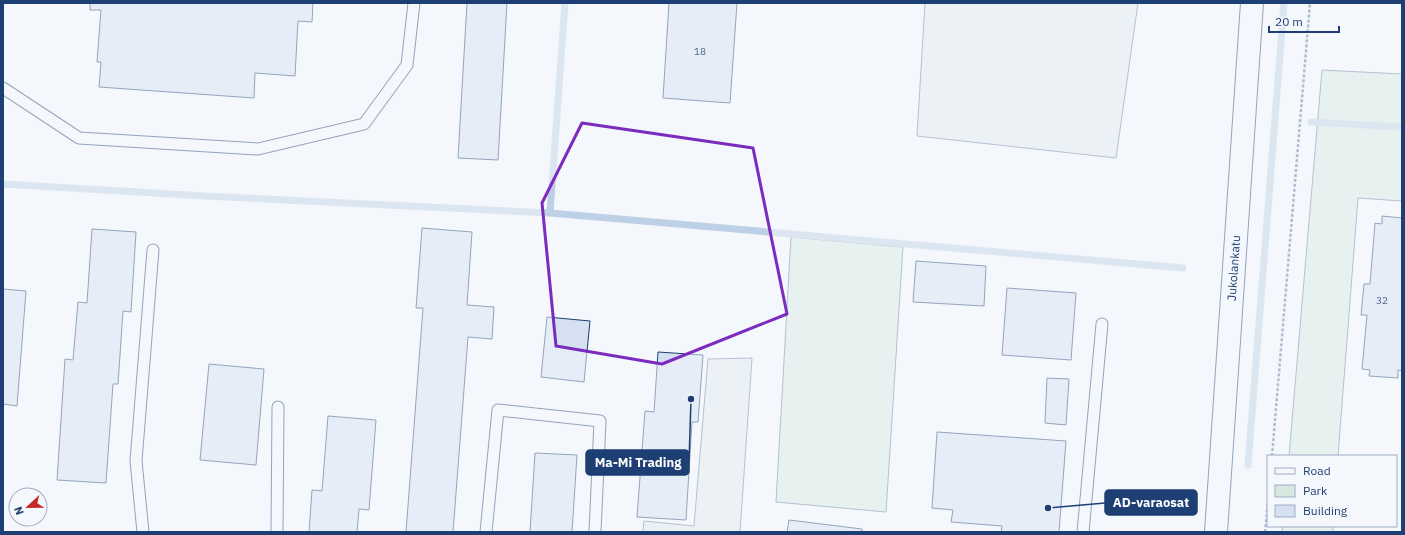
<svg xmlns="http://www.w3.org/2000/svg" width="1405" height="535" viewBox="0 0 1405 535" font-family="'IBM Plex Sans',sans-serif">
  <style>
    .green { fill: #d7e8df; stroke: #687fa3 }
    .parking { fill: #e3e8f0; stroke: #687fa3 }
    .lines { fill: none; stroke-linecap: round; stroke-linejoin: round }
    .stream { stroke: #bed0e5; stroke-width: 7 }
    .building { fill: #d5e0f0; stroke: #1d3f73 }
    .service-casing { stroke: #1d3f73; stroke-width: 13 }
    .secondary-casing { stroke: #1d3f73; stroke-width: 24 }
    .path { stroke: #5e769c; stroke-width: 2.5; stroke-dasharray: 3 2; stroke-linecap: butt }
    .service { stroke: #f4f7fb; stroke-width: 11 }
    .secondary { stroke: #f4f7fb; stroke-width: 22 }
    .marked { fill: none; stroke: #7b2cbf; stroke-width: 3; stroke-linejoin: round }
    .labels { text-anchor: middle; stroke-width: 3; stroke-linejoin: round; paint-order: stroke }
    .number-label { font-size: 10px; fill: #4b6792 }
    .street-label { font-size: 12px; fill: #1d3f73; stroke: #f4f7fb }
    .leader { fill: none; stroke: #1d3f73; stroke-width: 1.5 }
    .callout-dot { fill: #1d3f73; stroke: #f4f7fb; stroke-width: 1.5 }
    .callout { fill: #1d3f73; stroke: #1d3f73; stroke-width: 1.5 }
    .callout-label { font-size: 13px; text-anchor: middle; font-weight: bold; fill: #fff }
  </style>
  <rect width="100%" height="100%" fill="#f4f7fb"/>
  <!-- green -->
  <path class="green" d="M1322,70L1402,74V201L1358,198L1338,456H1289Z
    M791,237L903,247L886,512L776,502Z
    M1283,526H1333V532H1282Z"/>
  <!-- parking -->
  <path class="parking" d="M925,3H1138L1116,158L917,136Z
    M752,358L740,532H643L644,521L694,526L708,359Z"/>
  <g class="lines">
    <!-- stream -->
    <path class="stream" d="M1311,122L1402,127
      M3,184L205,196L550,213L1183,268
      M550,213L565,3
      M1248,465L1284,3"/>
  </g>
  <!-- building -->
  <path class="building" d="M90,3H313L312,22L298,21L295,76L255,73L254,98L99,87L101,62H97L101,10H90Z
    M467,3H507L498,160L458,158Z
    M669,3H737L730,103L663,98Z
    M1382,216L1402,218V371L1398,370V378L1369,376L1370,370L1362,369L1367,315H1361L1364,284H1370L1375,223L1382,224Z
    M422,228L472,232L467,305L494,307L492,339L468,337L453,532H406L423,308H416Z
    M92,229L136,232L131,312L123,311L118,384H113L106,483L57,480L65,359L73,360L78,302L87,303Z
    M916,261L986,266L984,306L913,302Z
    M1007,288L1076,293L1071,360L1002,355Z
    M3,289L26,291L17,406L3,404Z
    M547,317L590,321L584,382L541,377Z
    M658,352L703,355L698,422H692L686,520L637,517L645,411L654,412Z
    M209,364L264,369L256,465L200,460Z
    M1047,378L1069,379L1066,425L1045,423Z
    M328,416L376,420L369,510L359,509L357,532H309L312,490L322,491Z
    M937,432L1066,441L1059,532H1001L1002,526L951,522L953,510L932,508Z
    M535,453L577,455L572,532H530Z
    M789,520L862,529V532H787Z"/>
  <g class="lines">
    <!-- service casing -->
    <g class="service-casing">
      <path id="service" d="M3,88L79,138L258,149L364,124L407,65L414,3
        M143,532L136,461L153,250
        M277,532L278,407
        M486,532L498,410L600,421L595,532
        M1083,532L1102,324"/>
    </g>
    <!-- secondary casing -->
    <g class="secondary-casing">
      <path id="secondary" d="M1216,532L1252,3"/>
    </g>
    <!-- path -->
    <path class="path" d="M1272,456L1310,3
      M1265,532L1268,502"/>
    <!-- service -->
    <use href="#service" class="service"/>
    <!-- secondary -->
    <use href="#secondary" class="secondary"/>
  </g>
  <!-- marked area -->
  <path d="M0 0H1405V535H0ZM582,123L753,148L787,314L662,364L556,346L542,203Z" fill="#f4f7fb" fill-opacity=".55" fill-rule="evenodd"/>
  <path class="marked" d="M582,123L753,148L787,314L662,364L556,346L542,203Z"/>
  <g class="labels">
    <!-- number labels -->
    <g class="number-label">
      <text x="700" y="55">18</text>
      <text x="1382" y="304">32</text>
    </g>
    <!-- street labels -->
    <g class="street-label">
      <text transform="translate(1234 268) rotate(-86)" y="4">Jukolankatu</text>
    </g>
  </g>
  <!-- callouts -->
  <path class="leader" d="M691 399L689 462M1048 508L1105 503"/>
  <g class="callout-dot">
    <circle cx="691" cy="399" r="4"/>
    <circle cx="1048" cy="508" r="4"/>
  </g>
  <g class="callout">
    <rect x="586" y="450" width="103" height="25" rx="4"/>
    <rect x="1105" y="490" width="92" height="25" rx="4"/>
  </g>
  <g class="callout-label">
    <text x="638" y="467">Ma-Mi Trading</text>
    <text x="1151" y="507">AD-varaosat</text>
  </g>
  <!-- border -->
  <rect width="1405" height="535" fill="none" stroke="#1d3f73" stroke-width="8"/>
  <!-- legend -->
  <rect x="1267" y="455" width="130" height="72" fill="#f4f7fb" stroke="#9eadc5"/>
  <rect x="1275" y="468" width="20" height="6" fill="#f4f7fb" stroke="#9eadc5"/>
  <text x="1303" y="475" font-size="12" fill="#1d3f73">Road</text>
  <rect x="1275" y="485" width="20" height="12" fill="#d7e8df" stroke="#9eadc5"/>
  <text x="1303" y="495" font-size="12" fill="#1d3f73">Park</text>
  <rect x="1275" y="505" width="20" height="12" fill="#d5e0f0" stroke="#9eadc5"/>
  <text x="1303" y="515" font-size="12" fill="#1d3f73">Building</text>
  <!-- north arrow -->
  <g transform="translate(28 507) rotate(248)"><circle r="19" fill="#f4f7fb" stroke="#9eadc5"/>
  <path d="M0-3L7 15L0 10L-7 15Z" fill="#c62828"/>
  <text y="-6" font-size="11" font-weight="bold" text-anchor="middle" fill="#1d3f73">N</text>
  </g>
  <!-- scale -->
  <path d="M1269 26v6h70v-6" fill="none" stroke="#1d3f73" stroke-width="2"/>
  <text x="1275" y="26" font-size="12" fill="#1d3f73" stroke="#f4f7fb" stroke-width="3" paint-order="stroke">20 m</text>
</svg>
